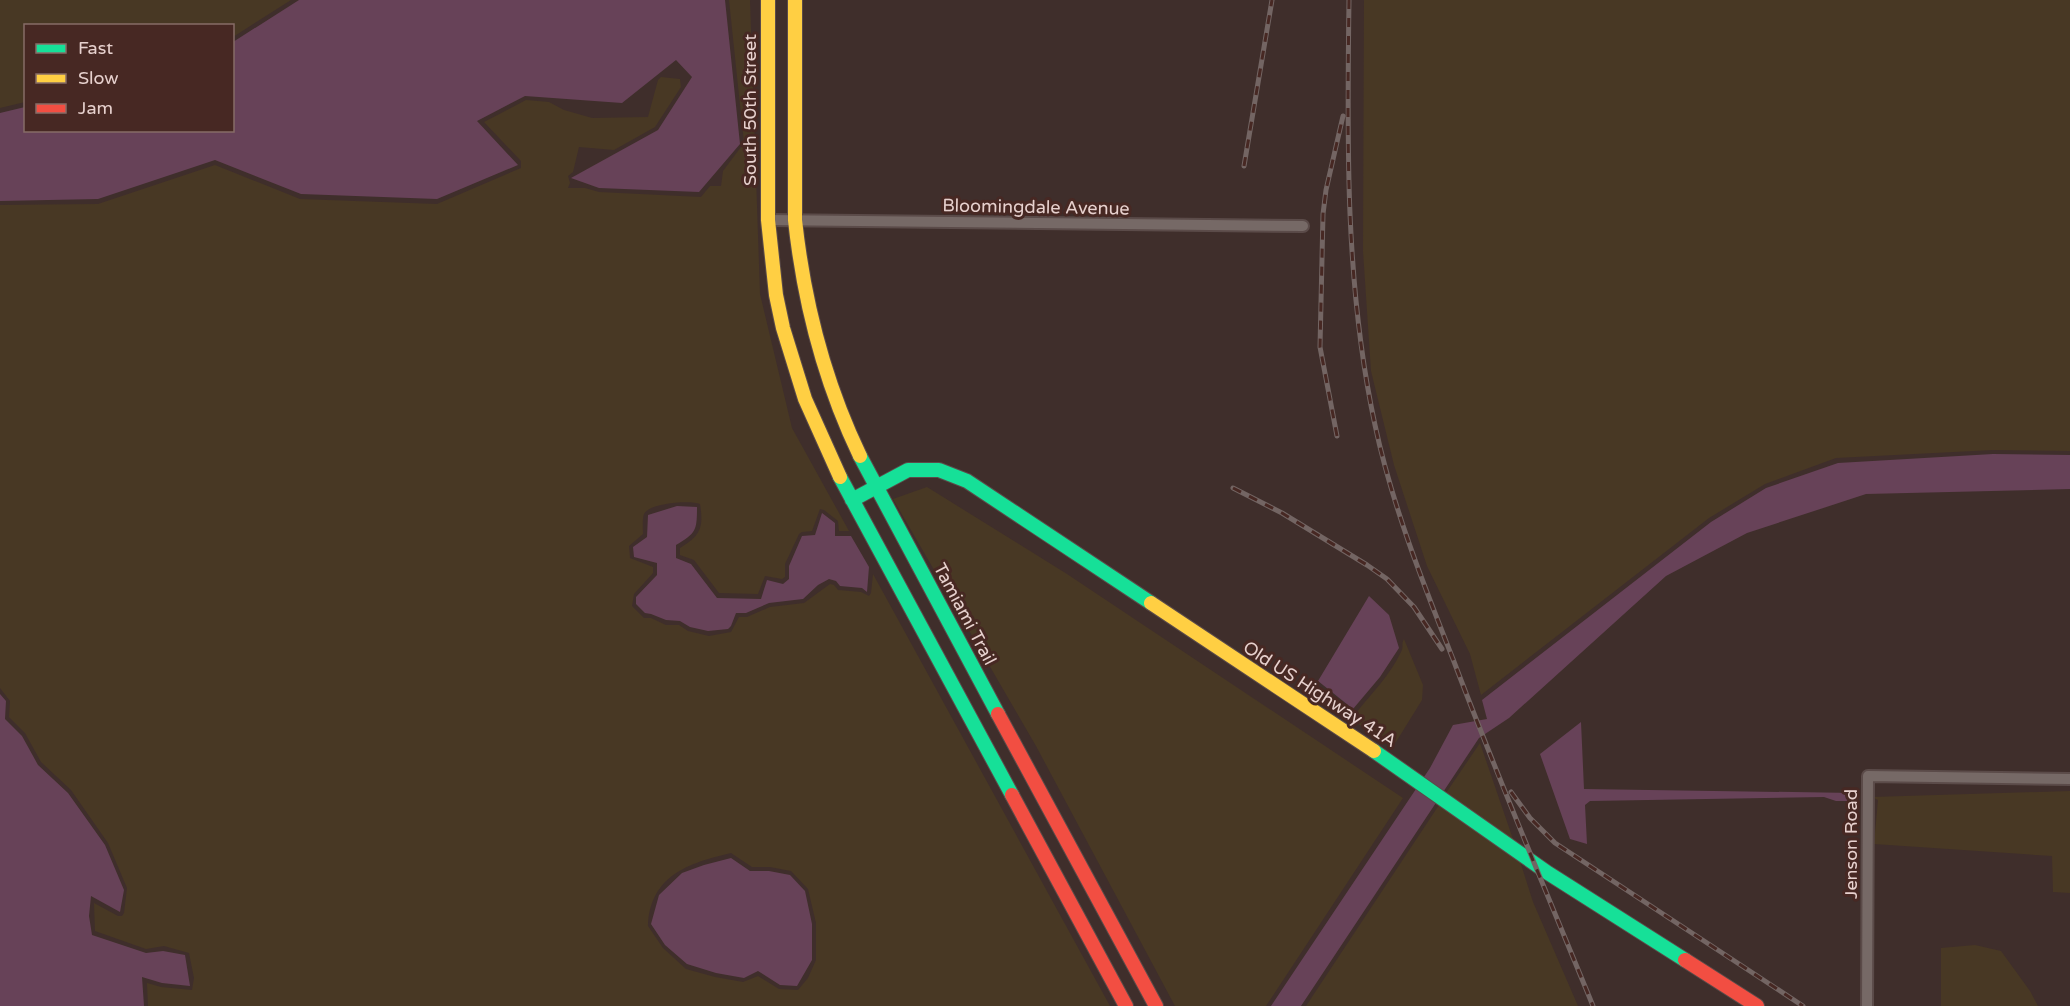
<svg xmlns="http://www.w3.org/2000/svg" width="2070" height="1006" viewBox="0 0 2070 1006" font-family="'Varela Round',sans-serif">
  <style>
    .green { fill: #483824; fill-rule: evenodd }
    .water { fill: #674258 }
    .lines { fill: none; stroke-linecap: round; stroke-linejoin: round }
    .street-casing { stroke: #5b4b49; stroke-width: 14 }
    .fast-casing { stroke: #5b4b49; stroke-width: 16 }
    .slow-casing { stroke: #5b4b49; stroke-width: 16 }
    .jam-casing { stroke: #5b4b49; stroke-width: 16 }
    .street { stroke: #766966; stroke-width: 10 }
    .fast { stroke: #16e098; stroke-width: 14 }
    .slow { stroke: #ffcf43; stroke-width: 14 }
    .jam { stroke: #f24e42; stroke-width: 14 }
    .rail-casing { stroke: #736563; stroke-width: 5 }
    .rail { stroke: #472823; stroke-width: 3; stroke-dasharray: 9; stroke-linecap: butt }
    .labels { text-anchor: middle; stroke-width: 6; stroke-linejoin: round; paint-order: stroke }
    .street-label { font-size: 18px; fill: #e7d1ce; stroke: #472823 }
  </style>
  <rect width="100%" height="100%" fill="#3f2e2b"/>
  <!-- green -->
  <path class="green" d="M0,0H291L233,37L232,26H26L25,102L0,108Z
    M729,0H750L760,294L792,428L849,531H839L838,521L824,510L820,509L812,531L802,532L799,534L785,564V577L782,579L765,576L758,594L719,593L694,560L680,555V548C700,536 704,528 700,504C690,500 649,503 644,514C642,519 643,529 643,534L629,546L630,558L653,567V573L634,594L632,606L644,618H651L666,625H679L688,631L709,636L731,632L739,617H747L770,607L804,603L830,584L834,585L838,590L861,592L869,596L871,593L873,574L1110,1006H148L147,983L161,987L192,990L194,978L189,953L164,946L146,949L95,931L94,903L118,916H122L124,913L127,888L108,843L71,790L41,762L25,733L9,717L10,701L0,688V205L98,204L215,165L300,199L437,204L521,168V161L484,122L526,100L549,102L564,110L592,118L648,117L658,80L661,77L680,79L681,87L655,127L614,150L579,147L573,172L568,176L570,183L568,188H585L599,192L701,197L710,186H721L723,171L744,143ZM731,853L752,867H770L791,871L808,889L816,923V960L808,978L798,990L779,989L758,976L743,982L715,977L686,969L663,948L648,926C650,876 688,863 731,853Z
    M1364,0H2070V451L1993,450L1836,458L1765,484L1709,518L1481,695L1470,654L1427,566L1394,465L1371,371L1363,251Z
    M927,487L1067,574L1403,798L1266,1006H1175L1036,746L893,499Z
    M1404,639L1423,685L1422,700L1396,742L1388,744L1348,717L1351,713H1356C1372,693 1390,675 1401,652C1404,646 1401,644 1404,639Z
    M1480,743L1514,842L1446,793Z
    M2070,791V893L2053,892L2052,856L1874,844L1878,800L1872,797Z
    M1441,802L1519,858L1533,902L1578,1006H1306Z
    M1975,945L2001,951L2030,991L2038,1006H1941V948Z"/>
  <!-- water -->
  <path class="water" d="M299,0H725L740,144L699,192L599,188L571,178L658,130L692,77L676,60L622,103L525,96L477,121L518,165L437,199L301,194L215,160L98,199L0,201V113L25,107L26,130H232L233,42Z
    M1993,454L2070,455V489L1866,494L1747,533L1666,576L1509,718L1479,738L1301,1006H1271L1430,768L1453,725L1487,719L1482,700L1711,522L1766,488L1838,463Z
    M677,506L697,507C697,531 696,533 676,545V558L691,564L717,598L761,599L767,580L783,584L789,579V566L802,536L815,535L822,513L835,523V536H851L869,567L867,592L862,588L840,586L836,581L829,579L818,585L803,599L769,603L746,613H736L731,626L728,629L708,631L690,627L680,621L666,620L651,614L645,613L636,604V597L657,575V563L634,557L633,547L647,537L648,515Z
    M1369,596L1389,615L1399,648L1380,677L1353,709L1318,681Z
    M0,694L6,701L5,719L22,736L38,765L68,793L105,845L124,890L120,912L91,896L89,916L92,935L146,953L163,951L185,955L190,986L162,983L142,977L144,1006H0Z
    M1581,722L1584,789L1854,793L1856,801H1836L1824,797L1590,801L1585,805L1587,844L1570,839L1540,754Z
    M731,858L750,871H769L790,875L805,891L812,924V960L797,986L780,985L758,971L744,978L716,973L687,964L665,945L651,924L659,895L682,873L704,865Z"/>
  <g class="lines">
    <!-- street casing -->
    <g class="street-casing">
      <path id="street" d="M768,220L1303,226
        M1867,1006L1868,776L2070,779"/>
    </g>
    <!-- fast casing -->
    <g class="fast-casing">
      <path id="fast" d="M860,456L998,714
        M840,477L1012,795
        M852,500L908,470H939L967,481L1151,603
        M1374,751L1548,873L1685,960"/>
    </g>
    <!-- slow casing -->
    <g class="slow-casing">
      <path id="slow" d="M768,0V220L776,295L783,328L805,399L840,477
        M795,0V220C804,303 824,381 860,456
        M1151,603L1374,751"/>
    </g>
    <!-- jam casing -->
    <g class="jam-casing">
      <path id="jam" d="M998,714L1156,1006
        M1012,795L1126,1006
        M1685,960L1757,1006"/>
    </g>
    <!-- street -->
    <use href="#street" class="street"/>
    <!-- fast -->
    <use href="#fast" class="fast"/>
    <!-- slow -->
    <use href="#slow" class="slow"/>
    <!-- jam -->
    <use href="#jam" class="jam"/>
    <!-- rail casing -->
    <g class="rail-casing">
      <path id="rail" d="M1349,0C1347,142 1345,286 1375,425C1392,505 1423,583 1453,659C1497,776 1546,891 1593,1006
        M1244,166L1272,0
        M1337,436L1320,347L1323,214L1326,190L1343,116
        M1233,488L1282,513L1367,565L1387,579L1414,607L1442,649
        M1511,792L1530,818L1555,843L1803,1006"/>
    </g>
    <!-- rail -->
    <use href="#rail" class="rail"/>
  </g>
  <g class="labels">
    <!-- street labels -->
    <g class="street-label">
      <text transform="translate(750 110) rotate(-90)" y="6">South 50th Street</text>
      <text transform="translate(1036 207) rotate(1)" y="6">Bloomingdale Avenue</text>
      <text transform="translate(965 614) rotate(62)" y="6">Tamiami Trail</text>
      <text transform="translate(1320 694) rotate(33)" y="6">Old US Highway 41A</text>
      <text transform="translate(1851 844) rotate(-90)" y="6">Jenson Road</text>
    </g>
  </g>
  <!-- legend -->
  <rect x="24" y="24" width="210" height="108" fill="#472823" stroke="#876c67" stroke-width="1.5"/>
  <rect x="36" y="44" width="30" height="9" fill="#16e098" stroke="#876c67" stroke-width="1.5"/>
  <text x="78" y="54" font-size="18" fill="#e7d1ce">Fast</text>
  <rect x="36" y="74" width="30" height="9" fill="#ffcf43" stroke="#876c67" stroke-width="1.5"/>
  <text x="78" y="84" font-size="18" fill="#e7d1ce">Slow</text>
  <rect x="36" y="104" width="30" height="9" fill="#f24e42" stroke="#876c67" stroke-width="1.5"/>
  <text x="78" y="114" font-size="18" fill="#e7d1ce">Jam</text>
</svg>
